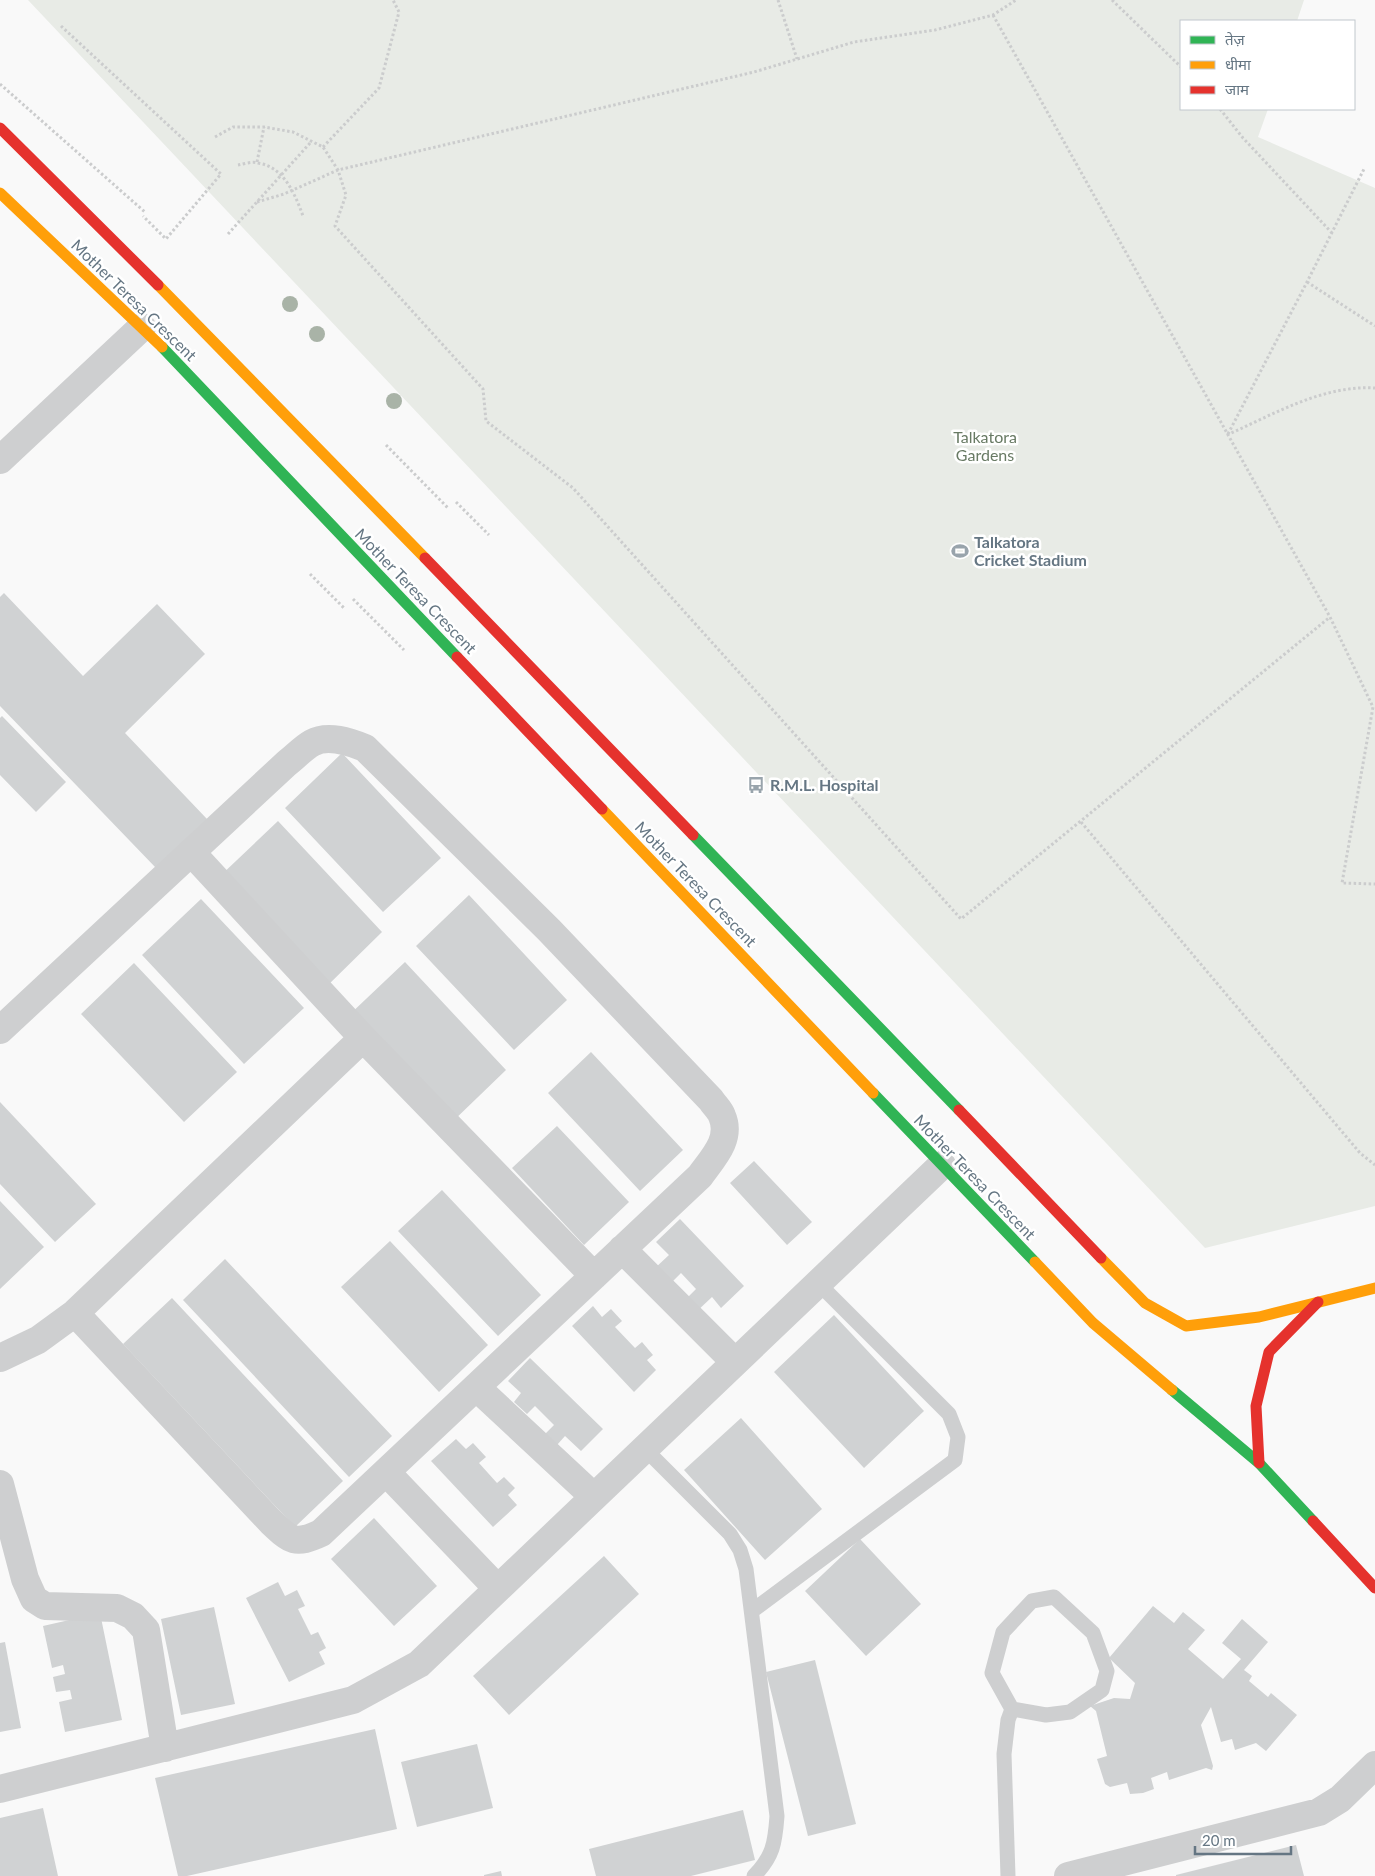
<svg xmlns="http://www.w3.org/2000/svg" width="1375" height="1876" viewBox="0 0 1375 1876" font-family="Lato,'Noto Sans Devanagari',sans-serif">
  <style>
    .green { fill: #e8ebe6 }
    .building { fill: #d0d2d3 }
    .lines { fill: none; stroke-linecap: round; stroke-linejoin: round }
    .path { stroke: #cbcccd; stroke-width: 3; stroke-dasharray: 2.5 2.5; stroke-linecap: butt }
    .lane { stroke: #cecfd0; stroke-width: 15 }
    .street { stroke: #cecfd0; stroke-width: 28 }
    .fast { stroke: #30b455; stroke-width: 11 }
    .slow { stroke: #ff9f0a; stroke-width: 11 }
    .jam { stroke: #e5322d; stroke-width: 11 }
    .tree { fill: #a9b3a7 }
    .labels { text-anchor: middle; stroke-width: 5; stroke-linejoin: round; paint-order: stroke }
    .street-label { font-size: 16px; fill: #657683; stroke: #fff }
    .park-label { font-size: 16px; fill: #687a64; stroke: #fff }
    .poi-label { font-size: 16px; font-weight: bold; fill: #657683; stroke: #fff; text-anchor: start }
  </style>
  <rect width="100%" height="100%" fill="#f9f9f9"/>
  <!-- green -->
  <path class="green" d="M28,0H1304L1297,21H1181V109H1268L1258,137L1375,188V1206L1205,1248Z"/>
  <!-- building -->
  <path class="building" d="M4,593L83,676L157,604L205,654L125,733L207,819L156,868L0,706V597Z
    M2,716L66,782L36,812L0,775V718Z
    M342,753L441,858L383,912L285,808Z
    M278,821L382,932L323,990L218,878Z
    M469,895L567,1000L514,1050L416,946Z
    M201,899L304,1008L244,1064L142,955Z
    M405,962L506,1070L449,1125L347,1017Z
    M134,963L237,1072L184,1122L81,1014Z
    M591,1052L683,1150L640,1191L548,1093Z
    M0,1102L96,1204L55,1242L0,1184Z
    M557,1126L629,1202L584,1245L512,1168Z
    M754,1161L812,1222L787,1245L730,1183Z
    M442,1190L541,1295L498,1336L398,1231Z
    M0,1201L44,1247L0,1289Z
    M680,1219L744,1286L721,1308L712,1297L695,1313L684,1301L696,1289L681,1273L669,1285L654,1269L669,1255L656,1242Z
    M390,1241L488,1345L439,1392L341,1287Z
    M225,1259L392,1436L349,1477L183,1300Z
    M172,1298L343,1481L295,1527L123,1344Z
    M593,1306L602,1317L611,1309L622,1321L615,1327L635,1348L642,1342L653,1355L647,1360L656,1370L634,1392L572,1326Z
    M834,1315L924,1411L864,1468L774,1372Z
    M530,1358L603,1429L581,1451L565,1436L557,1445L545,1434L554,1425L535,1406L527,1414L514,1402L521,1393L508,1381Z
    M741,1418L822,1509L765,1560L684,1470Z
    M456,1439L466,1449L473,1443L486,1457L479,1463L497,1483L504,1477L515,1488L508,1495L517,1505L493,1527L431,1461Z
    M374,1518L437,1586L394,1626L331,1559Z
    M860,1539L921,1604L866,1656L805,1591Z
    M604,1556L639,1594L509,1715L473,1676Z
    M278,1582L285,1596L297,1590L305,1606L298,1609L311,1635L318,1632L326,1648L319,1652L325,1664L289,1682L246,1598Z
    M1153,1606L1174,1623L1183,1612L1205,1630L1188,1649L1223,1679L1241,1659L1222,1643L1242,1619L1268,1642L1244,1670L1252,1676L1249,1681L1268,1697L1271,1693L1297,1715L1266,1751L1256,1743L1235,1750L1232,1739L1221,1742L1211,1707L1201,1725L1213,1766L1212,1770L1206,1768L1169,1780L1167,1772L1151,1778L1154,1789L1143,1793L1130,1794L1127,1783L1110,1787L1105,1784L1097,1759L1107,1756L1096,1711L1090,1706L1114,1698L1130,1699L1135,1683L1109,1658Z
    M214,1607L235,1704L181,1715L161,1619Z
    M100,1613L122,1720L65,1732L59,1702L72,1699L70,1690L56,1692L53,1677L65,1674L63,1665L52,1668L43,1626Z
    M5,1642L21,1728L0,1732V1643Z
    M815,1660L856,1824L808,1836L766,1672Z
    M375,1729L397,1829L187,1876H178L155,1778Z
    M477,1744L493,1808L417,1827L401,1762Z
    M43,1808L58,1876H0V1818Z
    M743,1810L755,1860L691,1876H596L589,1849Z
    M1296,1845L1304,1876H1176V1875Z
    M501,1871L502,1876H484V1875Z"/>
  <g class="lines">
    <!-- path -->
    <path class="path" d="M778,0L797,59
      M1112,0L1181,67
      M993,15L1330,617L1373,707L1342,883L1375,884
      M61,26L221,174L166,239L143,216
      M0,84L146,213
      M1220,109L1243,138L1332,233
      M215,137L233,127H264L293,132L323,147L338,170L346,195L335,226L483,389L486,421L573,488L961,919L1330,617
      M323,147L379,88L399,12L393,0
      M257,162L264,127
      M238,165C244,164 252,161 258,163C284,167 295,194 303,216
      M257,202L284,194L338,170L754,72L854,42L935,30L993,15L1016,0
      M228,234L311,142
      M1307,282L1375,326
      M1228,434L1307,282L1364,169
      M1227,435C1274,414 1323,385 1375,388
      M386,445L448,508
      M456,502L489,535
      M310,574L344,608
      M353,599L404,650
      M1081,822L1360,1153L1375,1165"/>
    <!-- lane -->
    <path class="lane" d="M644,1448L730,1534L740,1550L746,1569L777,1816C775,1844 773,1856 754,1876
      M752,1611L955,1460L958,1437L949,1414L817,1282
      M1008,1876L1004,1754L1008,1720L1012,1709L992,1673L1003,1632L1032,1601L1054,1597L1093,1633L1107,1671L1102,1690L1070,1712L1046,1715L1012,1709"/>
    <!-- street -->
    <path class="street" d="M0,460L142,327
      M191,852L363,1038L594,1276
      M0,1030L287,763C295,757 303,748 312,743C328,734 350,742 365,748L549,930L711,1100C714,1105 720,1110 722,1116C732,1139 713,1158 700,1176L321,1533C295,1545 291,1541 271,1522L75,1313
      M622,1249L734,1361
      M0,1358L38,1340L75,1313L363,1038
      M476,1387L593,1496
      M386,1472L497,1588
      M0,1484L25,1579L34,1599L45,1606L117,1608L133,1616L146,1630L165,1748
      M0,1789L353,1700L419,1664L942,1165
      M1068,1876L1319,1812L1340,1799L1375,1765"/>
    <!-- fast -->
    <path class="fast" d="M162,347L457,657
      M693,835L959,1110
      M873,1093L1035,1262
      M1172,1390L1259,1463L1313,1521"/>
    <!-- slow -->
    <path class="slow" d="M0,193L162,347
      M158,285L425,558
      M602,809L873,1093
      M1101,1258L1145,1303L1186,1326L1259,1317L1375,1288
      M1035,1262L1093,1323L1172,1390"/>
    <!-- jam -->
    <path class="jam" d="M0,128L158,285
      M425,558L693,835
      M457,657L602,809
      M959,1110L1101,1258
      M1259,1463L1256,1406L1269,1352L1318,1302
      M1313,1521L1375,1588"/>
  </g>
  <!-- trees -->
  <g class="tree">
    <circle cx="290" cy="304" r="8"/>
    <circle cx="317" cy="334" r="8"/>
    <circle cx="394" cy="401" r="8"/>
  </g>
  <!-- icons -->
  <defs>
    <g id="stadium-bare" transform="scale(1.35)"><path d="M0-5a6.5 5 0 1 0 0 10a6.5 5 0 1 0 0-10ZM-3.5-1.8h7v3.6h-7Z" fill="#99a4ac" stroke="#fff" stroke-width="2.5" paint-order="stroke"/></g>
    <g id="bus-bare" transform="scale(1.35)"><path d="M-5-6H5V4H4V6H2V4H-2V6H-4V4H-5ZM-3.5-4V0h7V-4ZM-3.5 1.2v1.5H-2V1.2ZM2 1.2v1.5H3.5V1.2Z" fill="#99a4ac" stroke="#fff" stroke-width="2.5" paint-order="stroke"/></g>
  </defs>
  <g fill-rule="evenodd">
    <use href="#stadium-bare" x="960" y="551"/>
    <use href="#bus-bare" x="756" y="785"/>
  </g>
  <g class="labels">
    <!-- street labels -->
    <g class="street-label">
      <text transform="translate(134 300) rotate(44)" y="6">Mother Teresa Crescent</text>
      <text transform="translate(416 591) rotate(46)" y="6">Mother Teresa Crescent</text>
      <text transform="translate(696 884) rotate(46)" y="6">Mother Teresa Crescent</text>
      <text transform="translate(975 1177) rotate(46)" y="6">Mother Teresa Crescent</text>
    </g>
    <!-- park labels -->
    <g class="park-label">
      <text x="985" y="443">Talkatora<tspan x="985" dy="18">Gardens</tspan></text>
    </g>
    <!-- poi labels -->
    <g class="poi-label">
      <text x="974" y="548">Talkatora<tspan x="974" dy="18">Cricket Stadium</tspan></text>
      <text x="770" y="791">R.M.L. Hospital</text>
    </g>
  </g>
  <!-- legend -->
  <rect x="1180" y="20" width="175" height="90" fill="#ffffff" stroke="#c1c8cd"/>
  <rect x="1190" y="36" width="25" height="8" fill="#30b455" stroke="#c1c8cd"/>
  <text x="1225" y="45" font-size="15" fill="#657683">तेज़</text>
  <rect x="1190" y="61" width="25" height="8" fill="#ff9f0a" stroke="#c1c8cd"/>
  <text x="1225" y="70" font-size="15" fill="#657683">धीमा</text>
  <rect x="1190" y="86" width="25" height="8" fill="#e5322d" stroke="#c1c8cd"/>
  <text x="1225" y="95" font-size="15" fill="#657683">जाम</text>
  <!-- scale -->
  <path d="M1195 1846v8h96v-8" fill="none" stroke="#657683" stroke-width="2.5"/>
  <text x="1202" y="1846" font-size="15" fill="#657683" stroke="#ffffff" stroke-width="4" paint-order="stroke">20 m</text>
</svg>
